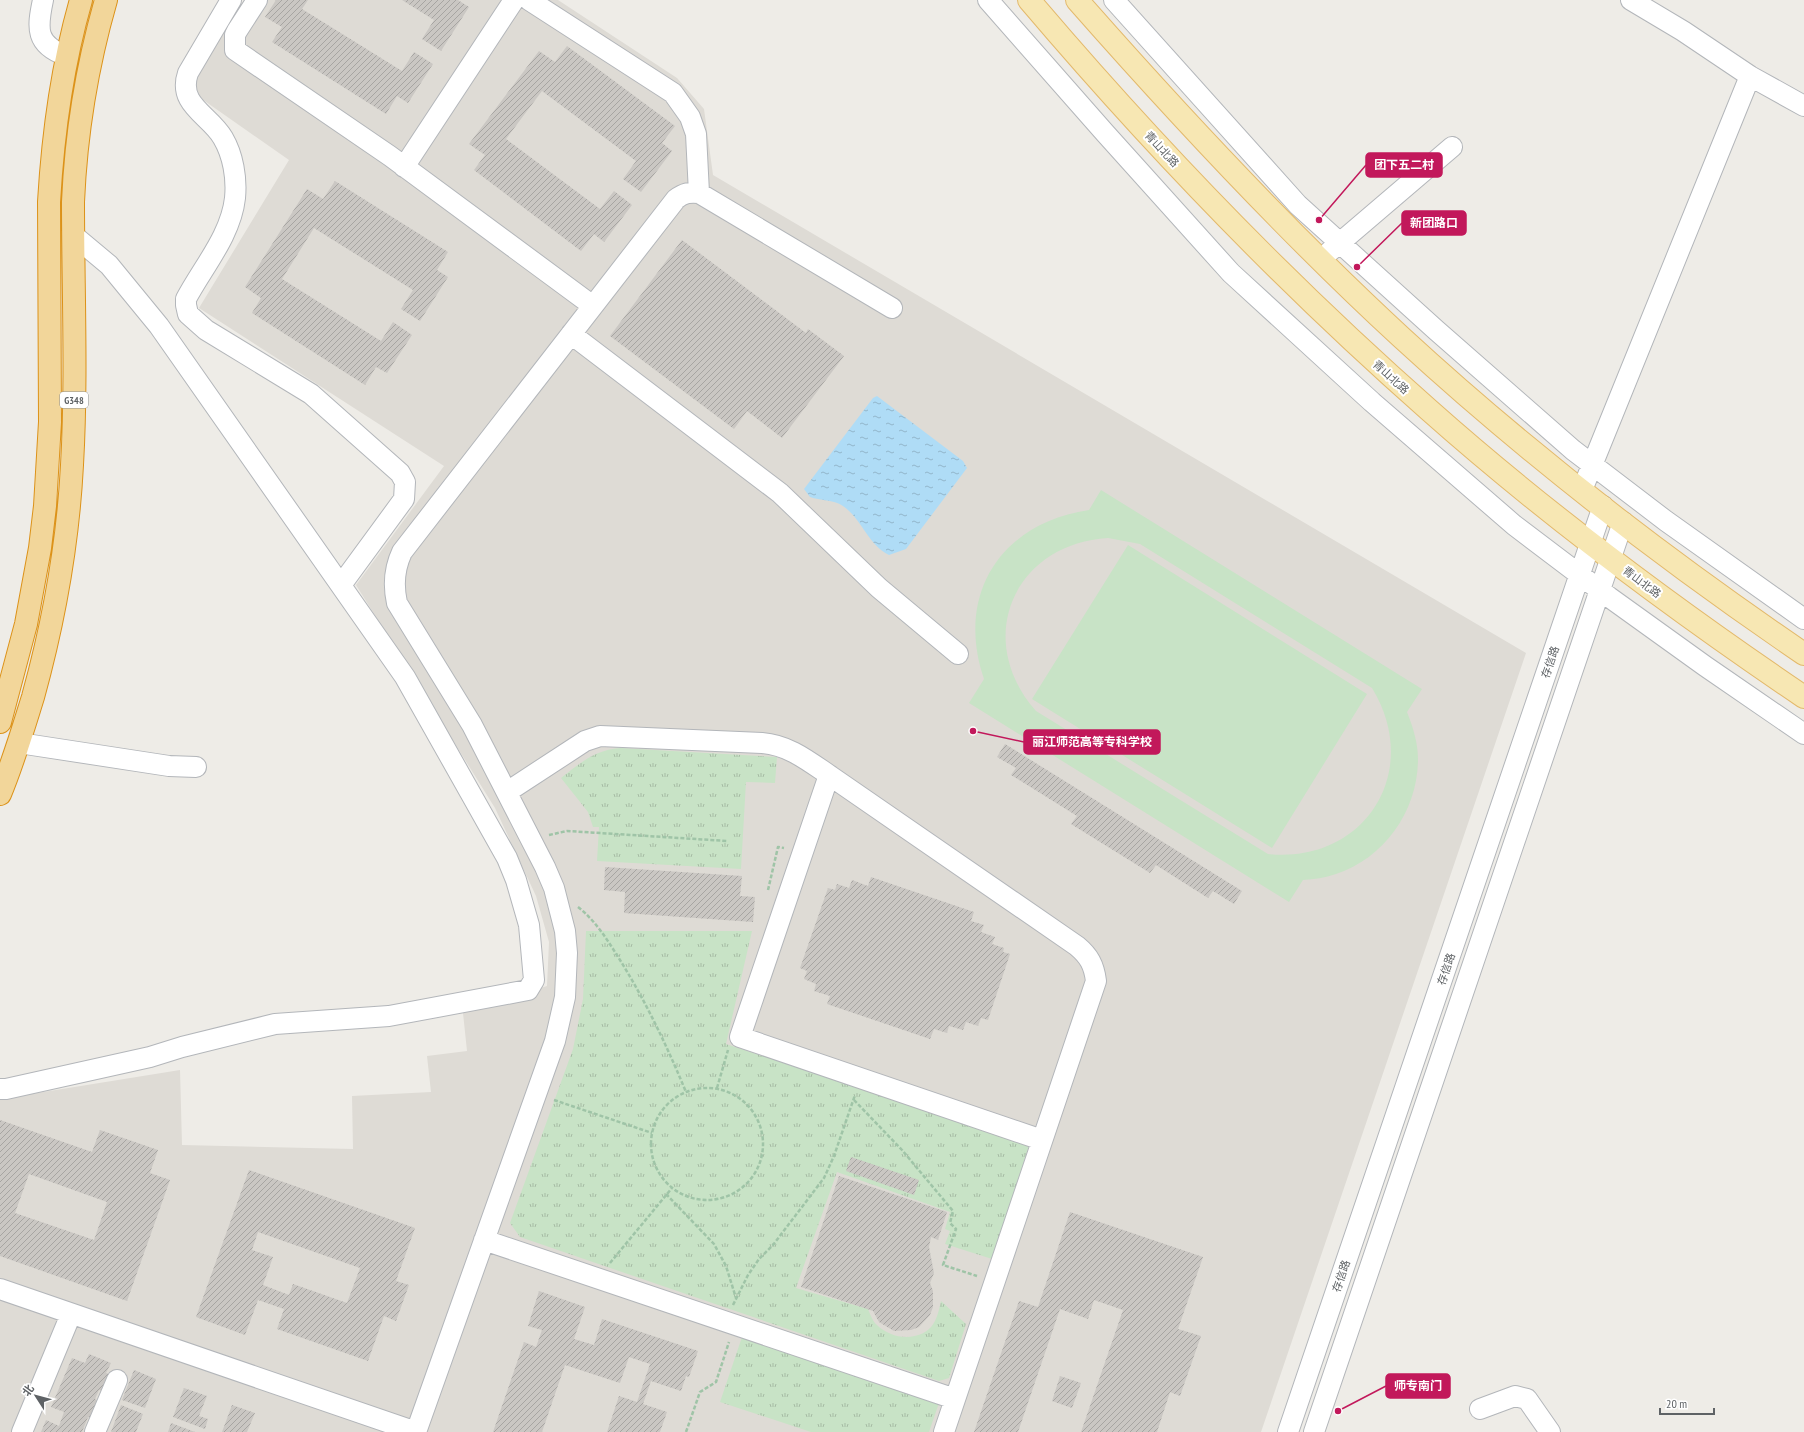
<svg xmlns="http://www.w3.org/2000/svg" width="1804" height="1432" viewBox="0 0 1804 1432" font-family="'PT Sans Narrow','Noto Sans SC',sans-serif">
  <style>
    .education { fill: #dedbd5 }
    .grass { fill: url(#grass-tufts) }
    .garden { fill: #c8e3c6; fill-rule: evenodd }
    .water { fill: url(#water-ripples) }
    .building { fill: url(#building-hatch); fill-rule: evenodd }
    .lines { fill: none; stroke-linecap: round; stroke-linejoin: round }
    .minor-casing { stroke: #b3b6ba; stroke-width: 22 }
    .major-casing { stroke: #e3b96b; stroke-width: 24 }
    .highway-casing { stroke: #dc9219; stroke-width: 24 }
    .path { stroke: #9fc4a7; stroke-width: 2.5; stroke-dasharray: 4 2; stroke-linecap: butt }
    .minor { stroke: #fff; stroke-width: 20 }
    .major { stroke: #f7e7b3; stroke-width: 22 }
    .highway { stroke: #f2d69a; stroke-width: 22 }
    .labels { text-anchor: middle; stroke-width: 4; stroke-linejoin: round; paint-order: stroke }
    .shield { fill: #fff; stroke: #8e9193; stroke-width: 1 }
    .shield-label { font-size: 10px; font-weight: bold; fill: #5e6265 }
    .street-label { font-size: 11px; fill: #5e6265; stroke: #fff }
    .leader { fill: none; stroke: #c2185b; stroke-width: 1.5 }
    .callout-dot { fill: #c2185b; stroke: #fff; stroke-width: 1.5 }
    .callout { fill: #c2185b; stroke: #c2185b; stroke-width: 1.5 }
    .callout-label { font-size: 12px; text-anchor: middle; font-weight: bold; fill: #fff }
  </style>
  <defs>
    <pattern id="grass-tufts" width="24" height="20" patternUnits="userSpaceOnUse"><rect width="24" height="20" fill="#c8e3c6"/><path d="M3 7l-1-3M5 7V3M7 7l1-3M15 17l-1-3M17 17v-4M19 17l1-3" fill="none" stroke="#a6bba4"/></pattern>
    <pattern id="water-ripples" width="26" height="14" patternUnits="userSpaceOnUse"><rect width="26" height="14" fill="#afdcf6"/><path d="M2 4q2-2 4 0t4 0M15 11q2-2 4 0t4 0" fill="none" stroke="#92b6cb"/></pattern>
    <pattern id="building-hatch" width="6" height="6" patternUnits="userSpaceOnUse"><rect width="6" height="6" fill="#cac7c3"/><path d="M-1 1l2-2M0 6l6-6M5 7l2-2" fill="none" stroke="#a7a5a2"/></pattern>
  </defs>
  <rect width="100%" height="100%" fill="#eeece7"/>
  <!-- education -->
  <path class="education" d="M244,0H558L677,78L704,109L713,175L1526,653L1261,1432H0V1099L180,1070L182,1145L353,1149L352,1096L431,1092L427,1056L467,1051L463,1013L547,986L549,942L536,896L495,808L356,585L444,466L199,308L289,160L189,90Z"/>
  <!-- grass -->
  <path class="grass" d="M620,748L777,757L775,783L746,782L741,869L597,861L599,827H593L588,812L561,778C580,763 595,750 620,748Z
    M586,931H752L726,1044L1030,1143L992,1259L945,1244L950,1231L945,1229L950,1212L837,1172L796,1288L868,1309C870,1314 873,1322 877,1325C891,1339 917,1342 931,1327C937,1320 939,1310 941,1301L966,1324L949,1378L939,1381L520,1237L510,1223L573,1049L583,999Z
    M743,1334L940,1400L929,1432H811L720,1402Z"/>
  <!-- garden -->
  <path class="garden" d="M1101,490L1422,689L1407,712C1413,727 1418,743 1418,759C1418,810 1385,858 1336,874C1325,878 1314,879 1303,880L1289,902L969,703L984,679C955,594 1001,523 1089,510ZM1108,538L1140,544L1372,688C1423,771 1365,864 1268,854L1036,711C973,640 1013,544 1108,538Z
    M1128,545L1367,694L1272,848L1032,699Z"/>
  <!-- water -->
  <path class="water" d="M877,396L963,461L967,468L906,549L889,555C868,545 862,519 843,506C833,499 820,501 810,497L804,489L873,398Z"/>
  <!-- building -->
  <path class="building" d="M276,0H308L302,9L402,71L414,52L433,64L408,103L397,96L386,114L272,42L282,27L265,17Z
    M402,0H458L469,7L441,51L422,39L434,20Z
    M567,46L675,126L662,143L672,151L641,192L623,179L636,161L542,91L506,139L600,209L614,191L632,205L604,242L594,234L581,251L474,170L485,155L469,144L539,51L555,62Z
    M335,181L448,252L437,270L448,277L420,321L401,309L413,290L314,228L282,279L381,341L393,322L412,335L387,373L376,367L365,385L252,313L261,298L245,287L307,189L323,199Z
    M682,240L806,333L808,329L844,356L782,438L747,411L734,429L610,336Z
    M1005,744L1242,891L1234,904L1213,891L1208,898L1156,865L1150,873L1071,824L1077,816L1011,775L1016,768L997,757Z
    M605,867L742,876L740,896L755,897L753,922L624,913L625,892L604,890Z
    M871,877L974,912L971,921L984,925L981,932L995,937L992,944L1004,948L1003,952L1010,954L988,1020L981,1018L978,1026L966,1022L963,1030L949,1026L947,1033L934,1029L930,1039L827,1004L830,996L814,991L816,984L804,979L807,971L800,968L828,888L835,890L837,884L849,888L852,880L868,886Z
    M0,1120L92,1152L100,1130L158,1150L150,1173L170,1180L127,1301L0,1256ZM29,1174L107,1202L94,1240L15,1213Z
    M851,1157L919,1180L914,1195L846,1171Z
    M249,1170L415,1228L396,1281L409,1285L396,1321L384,1316L368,1361L277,1329L284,1309L258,1300L245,1335L196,1317ZM258,1232L360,1268L347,1303L293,1284L289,1295L263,1285L273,1257L252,1250Z
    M839,1176L947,1212L938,1240L931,1237L929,1247L934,1273L930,1283L933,1291V1307L930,1315L919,1327L911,1330L894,1331L879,1322L873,1311L801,1287Z
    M1070,1212L1203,1257L1178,1329L1201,1336L1180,1396L1170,1392L1157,1432H1081L1123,1310L1094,1300L1088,1319L1060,1309L1018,1432H974L1019,1301L1038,1307Z
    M539,1291L585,1307L574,1339L594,1345L602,1319L698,1351L689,1377L686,1376L681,1391L651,1381L643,1404L667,1412L660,1432H607L619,1396L637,1402L650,1364L629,1357L620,1383L565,1365L542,1432H493L524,1342L536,1347L542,1330L528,1326Z
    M89,1354L111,1363L106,1373L109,1374L102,1391L99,1390L95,1399L98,1401L91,1418L88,1417L82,1432H41L46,1420L59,1426L64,1412L51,1407L72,1358L85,1363Z
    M134,1370L156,1379L145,1408L122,1400Z
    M1060,1376L1081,1383L1072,1408L1052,1401Z
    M184,1388L207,1396L199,1416L208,1419L205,1429L173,1417Z
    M121,1405L143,1414L136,1432H111Z
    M232,1405L255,1413L247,1432H222Z
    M171,1423L195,1432H168Z"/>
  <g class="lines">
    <!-- minor casing -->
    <g class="minor-casing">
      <path id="minor" d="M43,0C37,28 35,45 67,56
        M231,0L188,73C177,105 210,115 223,138C233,155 237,178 235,198C231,235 203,267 186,299V305L188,314L206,330L311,394L400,473L405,482L404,499L341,585
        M257,0L237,31L235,35V50L390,156L593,306
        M529,0L673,93L690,117L696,134L699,193
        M988,0L1105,133L1231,273L1372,402L1514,525L1609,597L1705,666L1804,734
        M1114,0L1298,205L1436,330L1573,450L1666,521L1804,619
        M1631,0L1683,31L1750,76L1804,106
        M404,167L514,0
        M1329,252L1452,147
        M571,334L780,493L879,588L958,654
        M1582,490L1750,76
        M19,743L169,766L196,767
        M829,775L740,1037L1042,1140
        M507,792L585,741L600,736L762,743C788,745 807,760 829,775L1077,946C1089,956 1094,965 1096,981L944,1432
        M0,1089H6L150,1057L182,1047L275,1024L389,1016L528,990L534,980L529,925L516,880L507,858L405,677L159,326L109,265L73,235
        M484,1240L955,1399
        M0,1289L416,1432
        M1480,1409L1515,1396L1527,1399L1550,1432
        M22,1432L71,1314
        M95,1432L117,1380
        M416,1432L555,1041L565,997L567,953L565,931L554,888L545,867L472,725L397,603C393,585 394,569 402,552L676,199C684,193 689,192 699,193L892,308
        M1288,1432L1603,506
        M1314,1432L1623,522"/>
    </g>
    <!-- major casing -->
    <g class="major-casing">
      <path id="major" d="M1029,0C1153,146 1286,284 1429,410C1546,514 1674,609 1804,697
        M1077,0C1180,117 1286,231 1401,337C1527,453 1663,558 1804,654"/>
    </g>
    <!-- highway casing -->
    <g class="highway-casing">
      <path id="highway" d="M0,722L26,624L40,548L45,506L50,422L49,202C53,133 62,66 81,0
        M0,794C13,763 23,729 33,697C54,621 68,543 72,465C77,378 73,290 73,202C76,133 87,66 106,0"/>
    </g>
    <!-- path -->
    <path class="path" d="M549,835L567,831L727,841
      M768,890L778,847L784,848
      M578,907C596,921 608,941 620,960C646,1002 667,1046 686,1092
      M717,1088L728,1050
      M651 1144a56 56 0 1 1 112 0a56 56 0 1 1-112 0Z
      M554,1100L652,1133
      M854,1100L902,1150L953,1211L950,1223L956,1229L943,1265L977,1276
      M666,1194L714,1244L726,1266L736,1298
      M610,1263L672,1188
      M733,1305L748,1275L759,1259L773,1245L824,1178L834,1156L855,1095
      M686,1432L700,1392L716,1382L729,1342"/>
    <!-- minor -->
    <use href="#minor" class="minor"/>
    <!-- major -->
    <use href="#major" class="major"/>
    <!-- highway -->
    <use href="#highway" class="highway"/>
  </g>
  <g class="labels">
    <!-- shield labels -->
    <rect class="shield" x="60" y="392" width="28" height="16" rx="3"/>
    <g class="shield-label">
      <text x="74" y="404">G348</text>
    </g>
    <!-- street labels -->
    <g class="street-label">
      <text transform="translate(1162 149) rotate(47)" y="4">青山北路</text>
      <text transform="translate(1391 377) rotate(42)" y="4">青山北路</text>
      <text transform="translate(1642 582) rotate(37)" y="4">青山北路</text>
      <text transform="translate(1550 662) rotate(-71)" y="4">存信路</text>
      <text transform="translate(1446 969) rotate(-71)" y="4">存信路</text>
      <text transform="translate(1341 1276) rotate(-71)" y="4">存信路</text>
    </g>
  </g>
  <!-- callouts -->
  <path class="leader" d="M1319 220L1366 165M1357 267L1402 223M973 731L1024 742M1338 1411L1386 1386"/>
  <g class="callout-dot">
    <circle cx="1319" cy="220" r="4"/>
    <circle cx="1357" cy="267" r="4"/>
    <circle cx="973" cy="731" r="4"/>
    <circle cx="1338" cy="1411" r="4"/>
  </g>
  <g class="callout">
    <rect x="1366" y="153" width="76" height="24" rx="4"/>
    <rect x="1402" y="211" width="64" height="24" rx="4"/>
    <rect x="1024" y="730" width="136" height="24" rx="4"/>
    <rect x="1386" y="1374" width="64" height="24" rx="4"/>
  </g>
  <g class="callout-label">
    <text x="1404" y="169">团下五二村</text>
    <text x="1434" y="227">新团路口</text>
    <text x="1092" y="746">丽江师范高等专科学校</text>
    <text x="1418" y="1390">师专南门</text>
  </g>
  <!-- north arrow -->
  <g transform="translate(36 1396) rotate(306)" stroke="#ffffff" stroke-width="3" paint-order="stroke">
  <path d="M0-3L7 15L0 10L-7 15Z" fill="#5e6265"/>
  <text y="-6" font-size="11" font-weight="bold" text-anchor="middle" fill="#5e6265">北</text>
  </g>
  <!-- scale -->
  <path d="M1660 1408v6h54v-6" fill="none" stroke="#5e6265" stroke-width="2"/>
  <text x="1666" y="1408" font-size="12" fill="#5e6265" stroke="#ffffff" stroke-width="3" paint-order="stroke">20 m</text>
</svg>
